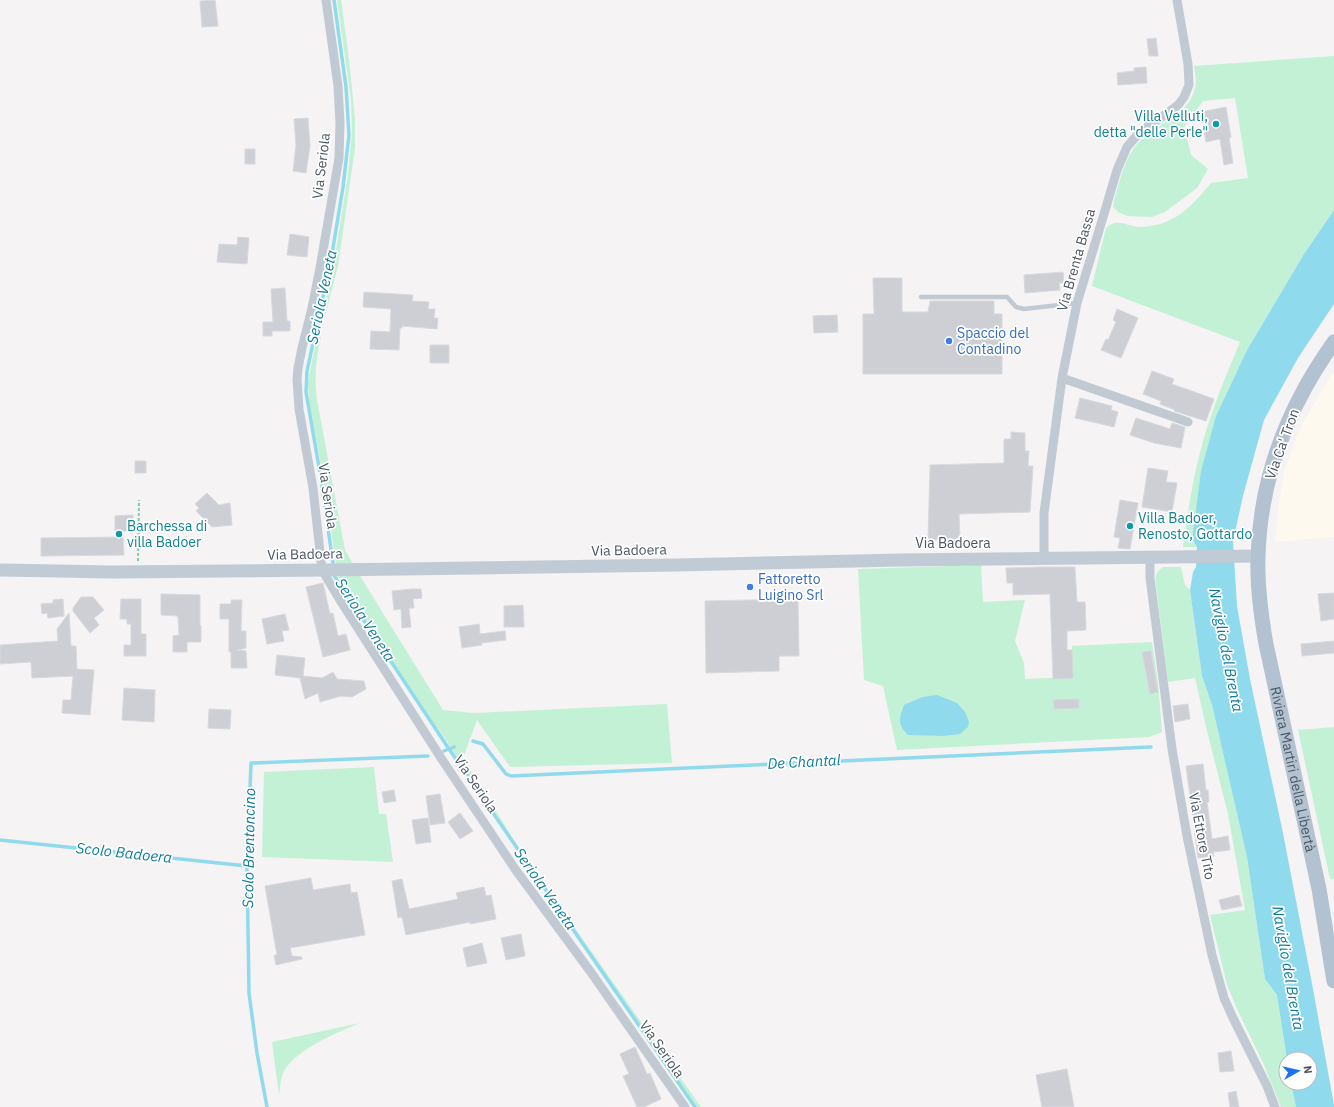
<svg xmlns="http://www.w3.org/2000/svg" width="1334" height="1107" viewBox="0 0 1334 1107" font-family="'IBM Plex Sans',sans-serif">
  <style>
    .commercial { fill: #fdf9ef }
    .green { fill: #c3f1d5 }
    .water { fill: #90daee }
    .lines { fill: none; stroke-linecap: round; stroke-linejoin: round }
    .stream { stroke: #90daee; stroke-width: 3.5 }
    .building { fill: #cdcfd5; stroke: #d7d9de }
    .path { stroke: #7ad0a6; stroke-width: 2; stroke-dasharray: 3 2; stroke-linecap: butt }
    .service { stroke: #c1cad2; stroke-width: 4.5 }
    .minor { stroke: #c1cad2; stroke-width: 9 }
    .secondary { stroke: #c1cbd6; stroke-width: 13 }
    .primary { stroke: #b3c2d1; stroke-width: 15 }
    .culture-dot { fill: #0f9aa8; stroke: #fff; stroke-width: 1.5 }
    .shop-dot { fill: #3f7fe0; stroke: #fff; stroke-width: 1.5 }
    .labels { text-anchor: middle; stroke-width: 3.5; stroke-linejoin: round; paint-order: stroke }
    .culture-label { font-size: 14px; fill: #0d838f; stroke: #fff; text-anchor: start }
    .street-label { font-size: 14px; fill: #4a5661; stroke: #fff }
    .shop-label { font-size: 14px; fill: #366cbe; stroke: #fff; text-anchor: start }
    .water-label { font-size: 15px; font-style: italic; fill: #0c7c9b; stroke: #fff }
  </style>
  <rect width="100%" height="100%" fill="#f5f3f3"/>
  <!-- commercial -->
  <path class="commercial" d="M1334,370V537L1275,542L1279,501L1284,472L1294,443L1302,424Z"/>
  <!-- green -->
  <path class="green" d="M337,0H341L349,59L355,119V148L338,266L325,316L321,319L332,275L348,175L352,131L351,100Z
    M1334,56V210L1304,254L1247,350L1216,416L1193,540L1197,547H1183C1189,503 1196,458 1211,416C1219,391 1230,367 1240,342L1092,286L1106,228C1119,217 1126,227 1140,227C1145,227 1151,226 1156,225C1180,220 1196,201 1211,183L1248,178L1235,98L1203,101L1184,127L1191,155L1208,169L1197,188L1165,212L1152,217L1127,216L1118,212L1113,207L1114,201C1120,181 1124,158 1139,142C1156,123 1189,116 1195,88C1197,81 1195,73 1194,66Z
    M317,337H321C316,360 314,377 317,400L345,550L353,564H336L322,471L309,401L308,382L310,371Z
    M981,565L983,602L1025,600L1015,641L1024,663L1025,679L1072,677V646L1152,642L1158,682L1162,732L1149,737L897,750L883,686L864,680L858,569Z
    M1163,567H1181L1185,585L1190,590L1202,676L1212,705L1247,857L1265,979L1277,995L1287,1059L1286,1083H1291L1296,1107H1281L1264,1065L1238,1011L1227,985L1210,915L1245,910L1228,814L1206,727L1195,678L1168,682L1156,585C1155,576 1156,572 1163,567Z
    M338,576H360L443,710L474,713L667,704L672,763L510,767L477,720L463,758L522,853L701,1107H697L483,799L446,740L403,680L343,585Z
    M1334,727V879H1330L1298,730Z
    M374,767L379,814H386L393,862L262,857L264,772Z
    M360,1023C338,1032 289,1052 282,1076C280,1082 280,1089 279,1095L272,1042Z"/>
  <!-- water -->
  <path class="water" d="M1334,210V304L1298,358L1264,420L1243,496L1233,541L1237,606L1250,679L1283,833L1313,989L1334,1105V1107H1296L1291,1083H1310V1059H1287L1277,995L1265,979L1247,857L1212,705L1202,676L1190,590L1193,572L1196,567L1197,547L1193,540V533L1201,471L1216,416L1247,350L1304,254Z
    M937,695L957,703L965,712L969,722L968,727L960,734L943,736L908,735C897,724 899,719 904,705L922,697Z"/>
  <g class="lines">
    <!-- stream -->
    <path class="stream" d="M334,0L346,87L349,135L343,187L331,260L307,371L306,392L320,473L335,577L449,749L695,1107
      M473,741L483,744L506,774L511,776L1151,747
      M444,751L454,747
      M0,840L247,866
      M267,1107L257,1053L249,993L247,866L251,763L428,756"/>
  </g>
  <!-- building -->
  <path class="building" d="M215,0L218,26L202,27L200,1Z
    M1156,38L1158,56H1149L1147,39Z
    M1146,67L1147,83L1118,85L1117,73L1134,71V68Z
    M1226,107L1231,137L1229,138L1233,163L1224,165L1220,139L1206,142L1201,112Z
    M308,118L310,146L306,173L293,171L296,145L294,119Z
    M245,149H255V164H245Z
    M290,234L309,237L307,257L287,255Z
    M238,237L249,238L247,264L217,262L219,244L237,245Z
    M1063,272L1064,283H1059L1060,290L1025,293L1024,275Z
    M873,278H902V312H928L930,301H994V314H1002V374H863V314H874Z
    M285,288L287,321H290V331H272V336H263V322H273L271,289Z
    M364,292L413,295L412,301L429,302L428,309H435L434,318H438L437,329L402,326V328H400L399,350L370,349L371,331L390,332L391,309L363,307Z
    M1117,309L1138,318L1121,358L1101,350L1106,339L1108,340L1116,322L1113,320Z
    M837,315L838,332L814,333L813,316Z
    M430,345H449V363H430Z
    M1152,371L1174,379L1172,384L1214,399L1206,421L1174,411L1175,410L1160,404L1161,401L1143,394Z
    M1080,398L1112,406L1111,410L1118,412L1114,427L1075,418Z
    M1136,418L1170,429L1172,423L1185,427L1181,448L1154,443L1130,435Z
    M1011,432L1025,433V451H1029L1028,466H1033L1030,512L959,514L960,539L928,540L930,465L1004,463V439H1011Z
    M135,461H146V473H135Z
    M1148,468L1168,471L1166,482L1177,483L1172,512L1142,507Z
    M207,493L219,505L230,503L232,525L212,527L196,511L199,508L195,504Z
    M1120,500L1138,503L1130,549L1118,548L1120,538L1114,537Z
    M133,515L134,531H115V516Z
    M123,537L124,555L41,556V538Z
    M1041,567H1075L1077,602H1085L1086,630L1067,631V650H1072L1073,678L1053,679L1050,594L1013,595V583H1007L1006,568Z
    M323,583L330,614L333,613L338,636L346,634L350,650L323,657L306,587Z
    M412,589H421L422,598L413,599L414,608H409L411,627L402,628L401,609L394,610L392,591Z
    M1334,593V619L1321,621L1318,594Z
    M161,594L200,595V626H201V642H187V652H173V636L179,635L178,616L161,615Z
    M81,597H93L104,610L94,618L99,625L90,633L73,611V608Z
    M63,599L64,616L48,618L47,613L42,614L41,604L53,603V600Z
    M121,599H141V634H146V656H124V645H131V624H127V619H120Z
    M798,599L799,656H779V671L706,673L705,601Z
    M231,600H242L241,631H246V648L237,650L246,651L247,668H231V652H229V619H220V604H231Z
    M523,605L524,627H504V606Z
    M69,613L71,646H76L77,669L94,670L90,715L62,713L63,700H71L73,676L32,678L31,662L0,664V645L58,641L57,629Z
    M285,614L289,630L282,631L284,641L267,644L262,619Z
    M479,624L480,634L505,631L506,640L481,643L482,645L462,648L459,627Z
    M1334,641V653L1302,656L1301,644Z
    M1151,651L1158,692L1150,694L1142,652Z
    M277,655L305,658L303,676L322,678L333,672L337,679L364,681L366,689L352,697L341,696L320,702L318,693L305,699L300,678L275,675Z
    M124,688L155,690L154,722L122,720Z
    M1079,699V708L1054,709L1053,700Z
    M1188,704L1190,719L1175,722L1173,706Z
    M209,709L231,710L230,729L208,728Z
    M1203,764L1206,790H1208L1209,802H1207L1212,839L1228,836L1230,850L1213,852L1214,856L1198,858L1186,766Z
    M394,790L396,801L384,803L382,792Z
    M440,794L445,823L430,825L426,796Z
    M460,813L473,831L460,839L448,822Z
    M428,818L431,842L416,844L412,820Z
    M311,878L313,890L350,884L351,893L357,892L365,935L290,948L292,956L302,957V959L276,965L274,955H277L265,886Z
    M402,879L409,909L458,899L456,893L484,887L486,896L491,895L496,919L470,924V922L406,935L402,917L398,918L392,881Z
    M1239,895L1242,906L1222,910L1219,900Z
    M521,934L525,956L506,960L501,938Z
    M482,943L487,963L467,967L463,948Z
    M635,1047L647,1074L650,1073L661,1099L644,1107H637L623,1076L629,1074L620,1054Z
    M1231,1051L1234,1071L1220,1072L1218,1053Z
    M1067,1069L1074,1107H1042L1036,1075Z
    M1236,1091L1239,1107H1230L1228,1093Z"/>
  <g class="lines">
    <!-- path -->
    <path class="path" d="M138,561L139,500"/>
    <!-- service -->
    <path class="service" d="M921,297H1007L1016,307L1024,309L1077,303"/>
    <!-- minor -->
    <path class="minor" d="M326,0L338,86L340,123L339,158L320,268L312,308L302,348L298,368L297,379L299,409L313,488L322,570L340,600L441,758L515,869L590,971L685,1107
      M1062,378L1188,422
      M1150,558V578L1172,749L1187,836L1212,955L1224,998L1232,1016L1267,1086L1275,1107
      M1044,559V513L1062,378L1077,303L1104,214L1117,170L1127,147L1139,133L1173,109L1179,104L1184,97L1189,85L1188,64L1177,0"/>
    <!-- secondary -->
    <path class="secondary" d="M0,570L113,572L329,570L677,565L901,560L1258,556"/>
    <!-- primary -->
    <path class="primary" id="s1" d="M1334,342C1289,405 1260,478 1258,557C1257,586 1261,616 1266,644L1319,889L1334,981"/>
  </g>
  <!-- markers -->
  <g class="culture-dot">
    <circle cx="1216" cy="124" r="4"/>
    <circle cx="1130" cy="526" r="4"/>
    <circle cx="119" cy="534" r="4"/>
  </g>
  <g class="shop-dot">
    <circle cx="949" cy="341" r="4"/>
    <circle cx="750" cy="587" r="4"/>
  </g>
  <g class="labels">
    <!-- culture labels -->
    <g class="culture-label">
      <text x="1208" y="121" text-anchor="end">Villa Velluti,<tspan x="1208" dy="16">detta "delle Perle"</tspan></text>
      <text x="1138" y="523">Villa Badoer,<tspan x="1138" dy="16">Renosto, Gottardo</tspan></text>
      <text x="127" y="531">Barchessa di<tspan x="127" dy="16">villa Badoer</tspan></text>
    </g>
    <!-- street labels -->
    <g class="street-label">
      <text transform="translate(321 166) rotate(-83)" y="5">Via Seriola</text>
      <text transform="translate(1076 260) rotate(-74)" y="5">Via Brenta Bassa</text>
      <text transform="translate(1282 444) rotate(-70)" y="5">Via Ca' Tron</text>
      <text transform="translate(328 496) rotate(82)" y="5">Via Seriola</text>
      <text x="953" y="548">Via Badoera</text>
      <text transform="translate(629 550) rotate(-1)" y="5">Via Badoera</text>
      <text transform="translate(305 554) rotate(-1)" y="5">Via Badoera</text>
      <text dy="5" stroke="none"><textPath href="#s1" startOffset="447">Riviera Martiri della Libertà</textPath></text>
      <text transform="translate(476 784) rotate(56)" y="5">Via Seriola</text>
      <text transform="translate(1202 836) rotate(79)" y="5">Via Ettore Tito</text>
      <text transform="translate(662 1049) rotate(55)" y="5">Via Seriola</text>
    </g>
    <!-- shop labels -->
    <g class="shop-label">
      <text x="957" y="338">Spaccio del<tspan x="957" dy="16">Contadino</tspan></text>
      <text x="758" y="584">Fattoretto<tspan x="758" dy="16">Luigino Srl</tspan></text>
    </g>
    <!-- water labels -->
    <g class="water-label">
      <text transform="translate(322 297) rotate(-78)" y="5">Seriola Veneta</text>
      <text transform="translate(365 620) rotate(57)" y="5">Seriola Veneta</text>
      <text transform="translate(1226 650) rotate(79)" y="5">Naviglio del Brenta</text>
      <text transform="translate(804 762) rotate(-3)" y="5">De Chantal</text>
      <text transform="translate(249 848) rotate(-89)" y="5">Scolo Brentoncino</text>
      <text transform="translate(124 853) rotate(6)" y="5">Scolo Badoera</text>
      <text transform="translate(545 889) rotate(55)" y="5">Seriola Veneta</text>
      <text transform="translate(1288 968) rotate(80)" y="5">Naviglio del Brenta</text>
    </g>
  </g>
  <!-- north arrow -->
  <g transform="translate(1298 1071) rotate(82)"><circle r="19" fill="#ffffff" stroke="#b7bbc0"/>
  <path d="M0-3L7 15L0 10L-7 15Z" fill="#1a73e8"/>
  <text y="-6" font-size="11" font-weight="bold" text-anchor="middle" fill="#4a5661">N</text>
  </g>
</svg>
